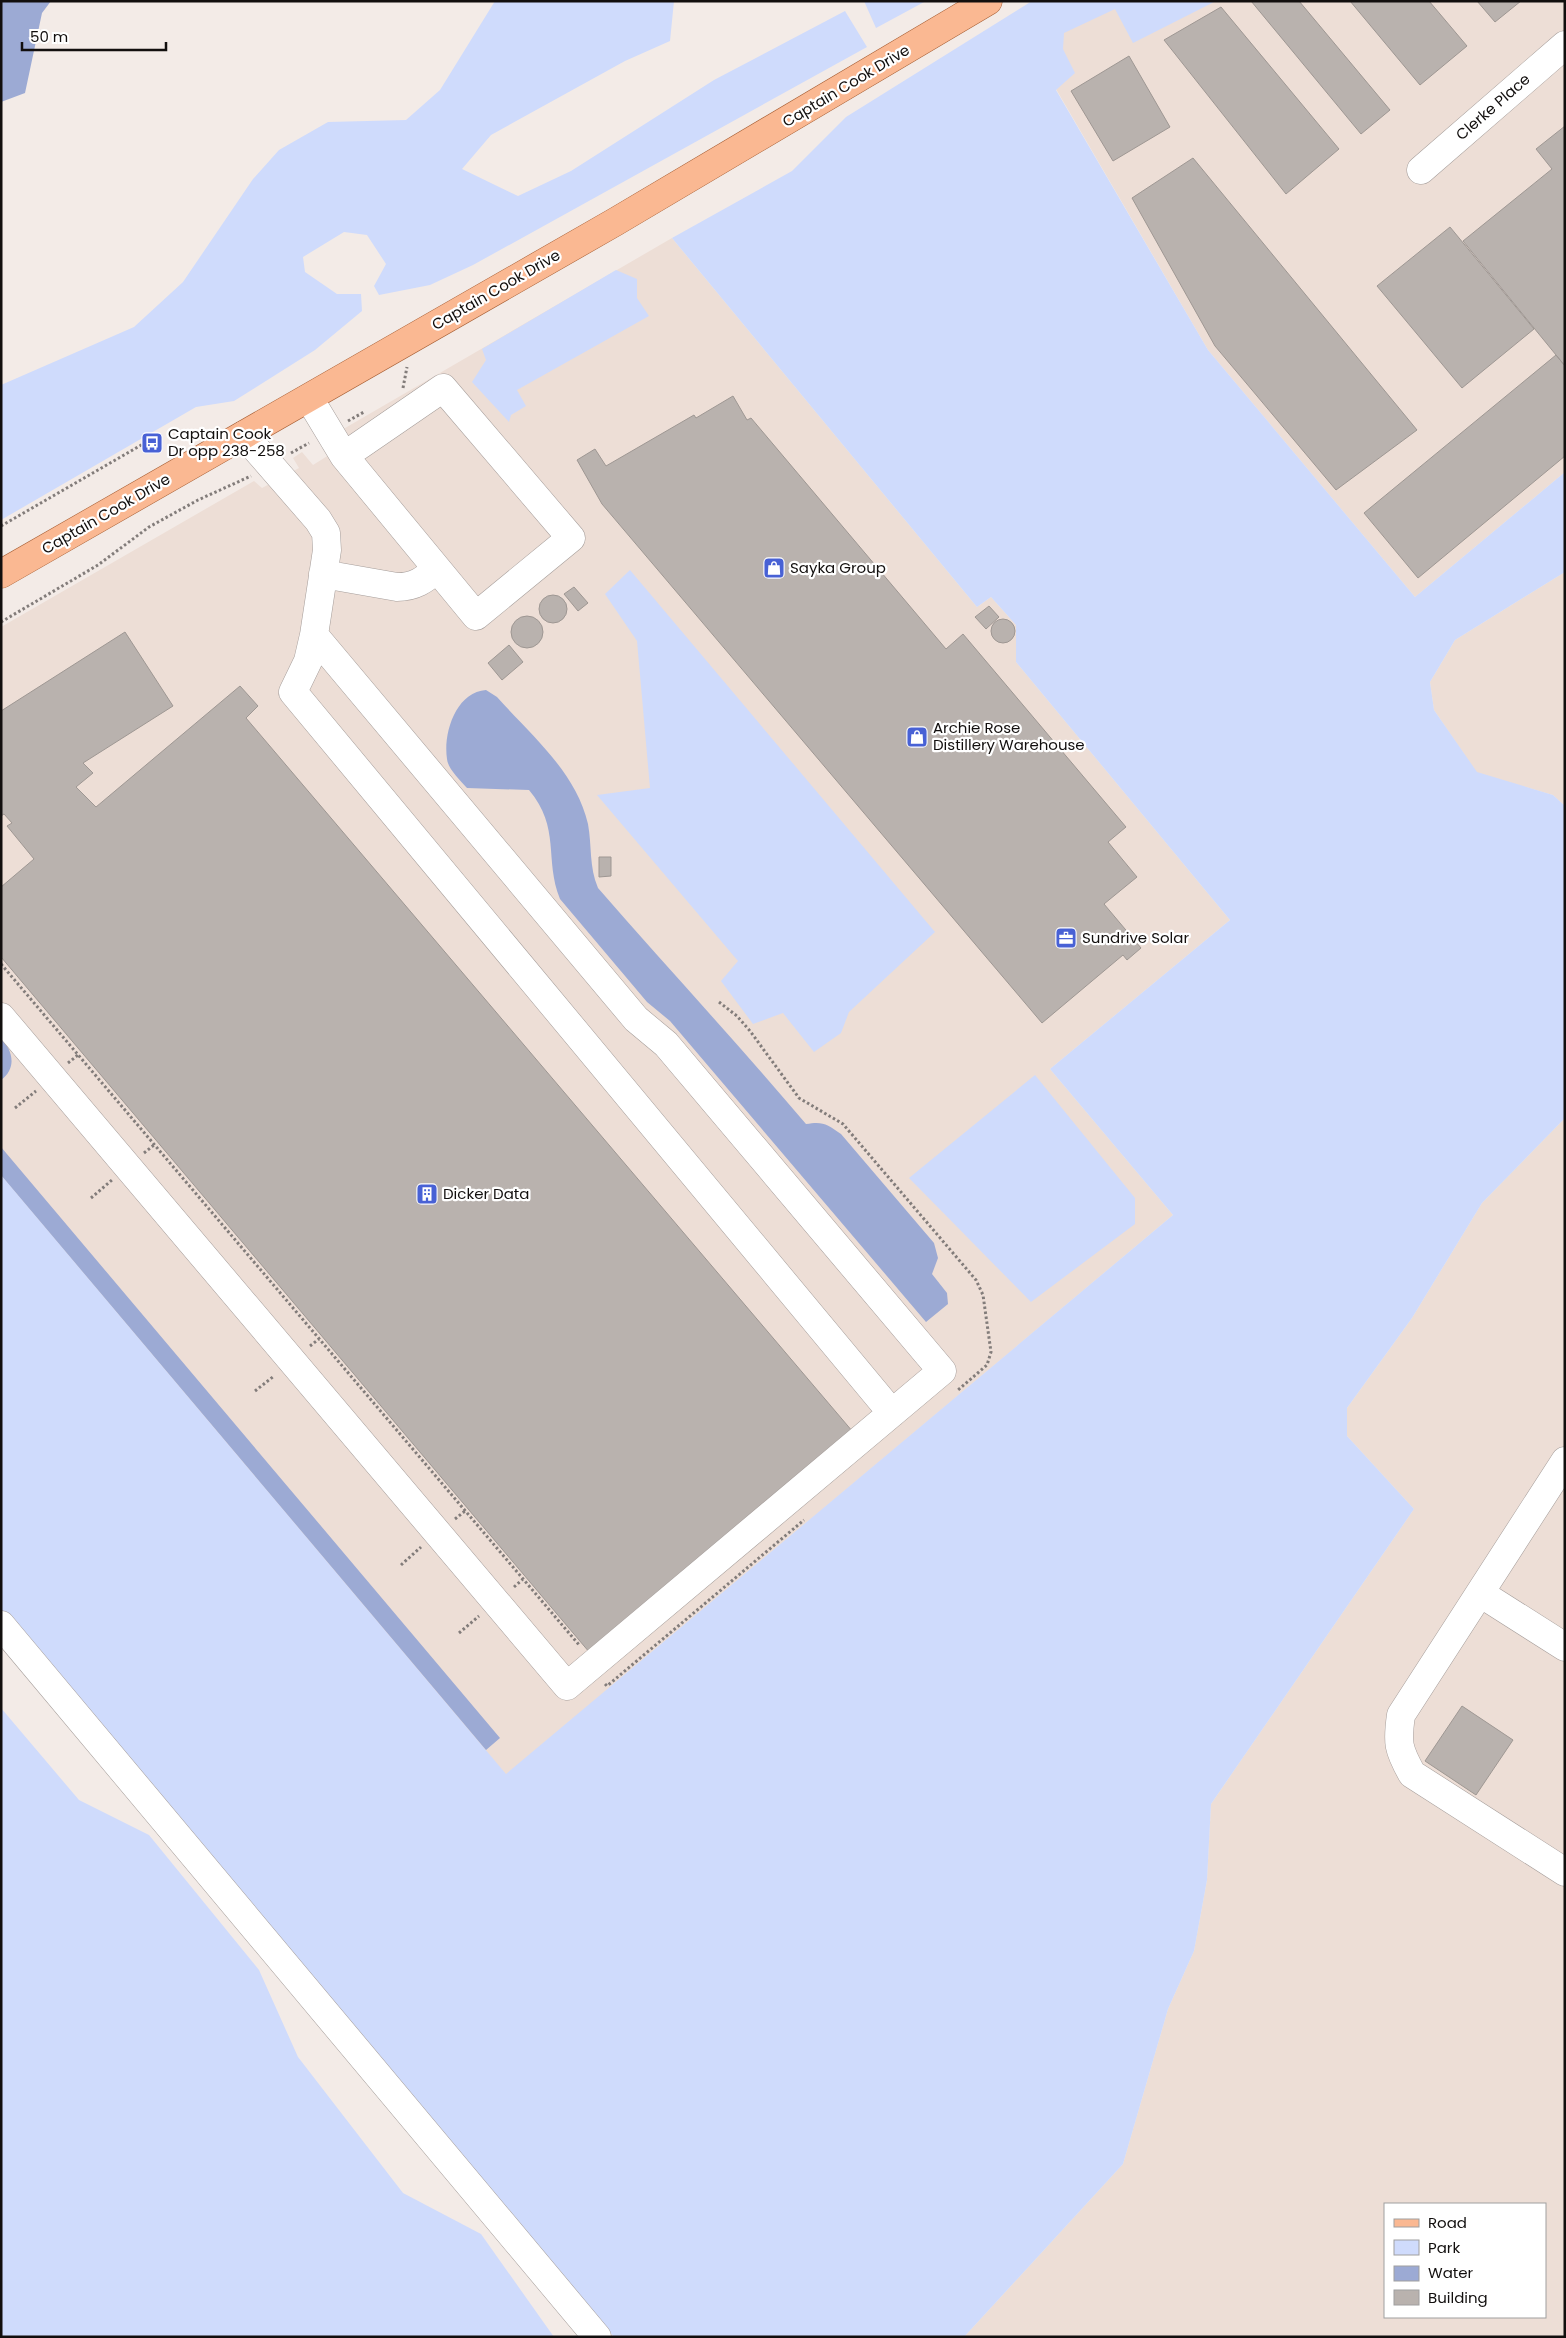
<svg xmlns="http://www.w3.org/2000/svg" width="1566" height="2338" viewBox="0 0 1566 2338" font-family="Poppins,sans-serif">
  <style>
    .built { fill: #edded6; fill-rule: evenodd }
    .green { fill: #cfdbfc }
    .water { fill: #9caad4 }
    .building { fill: #b9b2ae; stroke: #9e9793 }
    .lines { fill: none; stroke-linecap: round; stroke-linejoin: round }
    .minor-casing { stroke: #a69e9b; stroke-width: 29 }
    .major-casing { stroke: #a65e34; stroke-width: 29 }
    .path { stroke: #827c7a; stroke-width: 3; stroke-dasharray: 2.5 2.5; stroke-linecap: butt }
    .minor { stroke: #fff; stroke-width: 28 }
    .major { stroke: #fab892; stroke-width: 28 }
    .labels { text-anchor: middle; stroke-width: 4.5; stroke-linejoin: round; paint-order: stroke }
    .street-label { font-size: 15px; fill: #120f0e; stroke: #fff }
    .poi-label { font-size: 15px; fill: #120f0e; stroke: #fff; text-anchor: start }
  </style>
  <rect width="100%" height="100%" fill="#f3ebe7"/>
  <!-- built -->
  <path class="built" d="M1077,1H1565V472L1415,597L1208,350L1024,34Z
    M672,238L977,607L991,597L1016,625V662L1230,920L1050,1069L1173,1215L506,1775L1,1175V627L254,481L262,488L299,468L293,458L302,452L313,465L329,455L321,442Z
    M1565,572V806L1553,795L1477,773L1434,710L1430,682L1455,640Z
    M1565,1118V2337H964L1123,2164L1168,2009L1194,1951L1207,1880L1211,1804L1414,1509L1347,1436V1408L1412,1318L1482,1203ZM1385,2204H1545V2317H1385Z"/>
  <!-- green -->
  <path class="green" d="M495,1H674L670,41L625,61L491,135L462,169L518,196L571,171L714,80L845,11L867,47L473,265L430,285L379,295L374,286L386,264L367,235L344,232L303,257L305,272L337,294H361L362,311L315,350L234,401L196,407L1,520V385L134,327L183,282L253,179L279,150L328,122L406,120L440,90Z
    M864,1H926L876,28Z
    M1032,1H1216L1133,43L1115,9L1064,33L1063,49L1075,73L1056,90L1208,350L1415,597L1565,472V572L1455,640L1430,682L1434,710L1477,772L1553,795L1565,806V1118L1482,1203L1412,1318L1347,1408V1436L1414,1509L1211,1804L1207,1880L1194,1951L1168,2009L1123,2164L964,2337H614L1,1609V1175L506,1774L1173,1215L1050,1069L1230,920L1016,662V625L991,597L977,607L672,238L792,171L846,117Z
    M616,270L637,279V298L649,316L517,390L526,406L511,415L509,422L472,382L486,360L482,349Z
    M630,570L935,932L849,1012L841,1033L814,1052L783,1013L753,1024L721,981L738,961L597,795L650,788L637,641L605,594Z
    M1035,1075L1135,1198V1224L1031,1302L909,1178Z
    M1,1708L79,1800L149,1835L259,1970L298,2057L403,2193L481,2234L554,2337H1Z"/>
  <!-- water -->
  <path class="water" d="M1,1H51L42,13L25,93L1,102Z
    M486,690L497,697C531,735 576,772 588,824C592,846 589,867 598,888C667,967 738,1044 806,1124C823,1121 827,1124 841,1134L934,1243L938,1258L932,1274L947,1293L948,1304L926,1322L670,1021L647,1002L560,899C544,859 561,828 529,790L467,788C460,780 448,769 447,759C443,733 456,692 486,690Z
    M1,1038C13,1051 17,1068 1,1080Z
    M1,1147L500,1738L486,1750L1,1175Z"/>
  <!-- building -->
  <path class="building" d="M1251,1H1299L1390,110L1361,134Z
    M1350,1H1429L1467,46L1420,85Z
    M1477,1H1521L1495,22Z
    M1221,7L1339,149L1286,194L1164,40Z
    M1129,56L1170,127L1113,161L1071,91Z
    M1565,126V366L1463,241L1552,169L1536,149Z
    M1193,158L1417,430L1336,490L1215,346L1132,198Z
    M1450,227L1534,329L1462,388L1377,286Z
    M1556,355L1565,366V456L1418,578L1364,513Z
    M733,396L747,420L751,418L946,649L963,634L1126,827L1108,842L1137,877L1104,904L1141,948L1127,960L1123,955L1042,1023L602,504L577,460L595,449L606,466L694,415L696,418Z
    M574,587L588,603L578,611L564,594Z
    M539 609a14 14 0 1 1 28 0a14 14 0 1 1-28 0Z
    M989,606L999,617L986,629L975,617Z
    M511 632a16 16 0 1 1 32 0a16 16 0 1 1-32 0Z
    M991 631a12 12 0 1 1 24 0a12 12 0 1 1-24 0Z
    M125,632L173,706L83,763L93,773L76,787L96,807L240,686L258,706L246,718L853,1432L590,1653L1,957V887L34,859L7,826L12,823L4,814L1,816V711Z
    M509,645L523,662L502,680L488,663Z
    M599,857H611V876L599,877Z
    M1462,1706L1513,1740L1476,1795L1425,1761Z"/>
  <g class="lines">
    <!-- minor casing -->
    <g class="minor-casing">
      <path id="minor" d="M1421,170L1565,45
        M309,398L344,456L476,616L571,538L443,388L344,456
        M244,435L318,520L326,533L327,550L314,635L308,661L293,692L892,1413
        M323,574L397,587C415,587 424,580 437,569
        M1,1017L567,1686L942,1371L666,1044L636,1019L314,635
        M1565,1461L1401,1715C1397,1743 1398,1749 1412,1774L1565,1872
        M1480,1593L1565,1647
        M1,1625L597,2337"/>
    </g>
    <!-- major casing -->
    <g class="major-casing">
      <path id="major" d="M1,574L615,222L988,1"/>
    </g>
    <!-- path -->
    <path class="path" d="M403,388L407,367
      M348,421L364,412
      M291,453L309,443
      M1,526L150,440
      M1,622L98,565L149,527L198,500L251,476
      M1,964L580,1646
      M719,1002L737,1016L750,1031L799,1098L843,1124L976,1280L983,1295L991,1352L987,1365L958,1390
      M68,1063L78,1055
      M15,1108L36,1091
      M144,1153L154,1145
      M91,1198L112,1180
      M310,1346L319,1339
      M255,1391L274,1376
      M455,1519L465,1511
      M401,1565L421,1547
      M514,1587L523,1579
      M459,1633L479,1616
      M605,1684L607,1686L804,1520"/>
    <!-- minor -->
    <use href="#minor" class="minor"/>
    <!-- major -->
    <use href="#major" class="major"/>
  </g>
  <!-- icons -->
  <defs>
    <g id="bus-square" transform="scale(1.125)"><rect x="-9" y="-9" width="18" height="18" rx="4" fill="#4861d5" stroke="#fff"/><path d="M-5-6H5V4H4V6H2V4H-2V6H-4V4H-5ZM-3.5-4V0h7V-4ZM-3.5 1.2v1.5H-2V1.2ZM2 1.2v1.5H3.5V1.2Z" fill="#fff"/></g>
    <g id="shop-square" transform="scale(1.125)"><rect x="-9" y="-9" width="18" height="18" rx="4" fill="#4861d5" stroke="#fff"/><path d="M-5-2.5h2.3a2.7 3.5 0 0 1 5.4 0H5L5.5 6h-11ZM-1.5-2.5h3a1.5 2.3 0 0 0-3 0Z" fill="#fff"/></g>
    <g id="office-square" transform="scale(1.125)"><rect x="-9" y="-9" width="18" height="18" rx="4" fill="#4861d5" stroke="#fff"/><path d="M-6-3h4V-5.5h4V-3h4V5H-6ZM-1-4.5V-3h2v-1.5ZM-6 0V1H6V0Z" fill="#fff"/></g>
    <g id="building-square" transform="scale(1.125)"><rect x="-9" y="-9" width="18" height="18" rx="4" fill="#4861d5" stroke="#fff"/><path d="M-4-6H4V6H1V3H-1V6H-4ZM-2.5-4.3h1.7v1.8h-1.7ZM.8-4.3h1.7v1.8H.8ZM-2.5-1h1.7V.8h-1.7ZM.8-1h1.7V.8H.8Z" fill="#fff"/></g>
  </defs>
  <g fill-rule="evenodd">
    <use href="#bus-square" x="152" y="443"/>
    <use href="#shop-square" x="774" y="568"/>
    <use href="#shop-square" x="917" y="737"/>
    <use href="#office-square" x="1066" y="938"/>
    <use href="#building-square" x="427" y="1194"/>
  </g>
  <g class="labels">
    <!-- street labels -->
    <g class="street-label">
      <text transform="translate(846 86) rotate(-31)" y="5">Captain Cook Drive</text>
      <text transform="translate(1493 107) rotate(-41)" y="5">Clerke Place</text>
      <text transform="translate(496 290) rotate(-30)" y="5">Captain Cook Drive</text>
      <text transform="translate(106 514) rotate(-30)" y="5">Captain Cook Drive</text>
    </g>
    <!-- poi labels -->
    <g class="poi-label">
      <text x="168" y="439">Captain Cook<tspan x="168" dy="17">Dr opp 238-258</tspan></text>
      <text x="790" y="573">Sayka Group</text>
      <text x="933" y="733">Archie Rose<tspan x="933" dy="17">Distillery Warehouse</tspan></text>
      <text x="1082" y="943">Sundrive Solar</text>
      <text x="443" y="1199">Dicker Data</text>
    </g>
  </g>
  <!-- border -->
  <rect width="1566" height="2338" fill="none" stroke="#120f0e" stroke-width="5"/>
  <!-- legend -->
  <rect x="1384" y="2203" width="162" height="115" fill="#ffffff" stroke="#a09f9f"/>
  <rect x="1394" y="2219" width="25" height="8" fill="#fab892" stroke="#a09f9f"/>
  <text x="1428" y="2228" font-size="15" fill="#120f0e">Road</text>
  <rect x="1394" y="2240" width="25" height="15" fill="#cfdbfc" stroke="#a09f9f"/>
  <text x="1428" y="2253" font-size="15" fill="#120f0e">Park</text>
  <rect x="1394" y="2266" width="25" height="15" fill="#9caad4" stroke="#a09f9f"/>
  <text x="1428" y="2278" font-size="15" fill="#120f0e">Water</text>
  <rect x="1394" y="2290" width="25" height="15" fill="#b9b2ae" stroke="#a09f9f"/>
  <text x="1428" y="2303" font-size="15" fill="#120f0e">Building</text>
  <!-- scale -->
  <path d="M22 42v8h144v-8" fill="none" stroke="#120f0e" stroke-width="2.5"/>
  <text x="30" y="42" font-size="15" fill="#120f0e" stroke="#ffffff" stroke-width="4" paint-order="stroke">50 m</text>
</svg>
